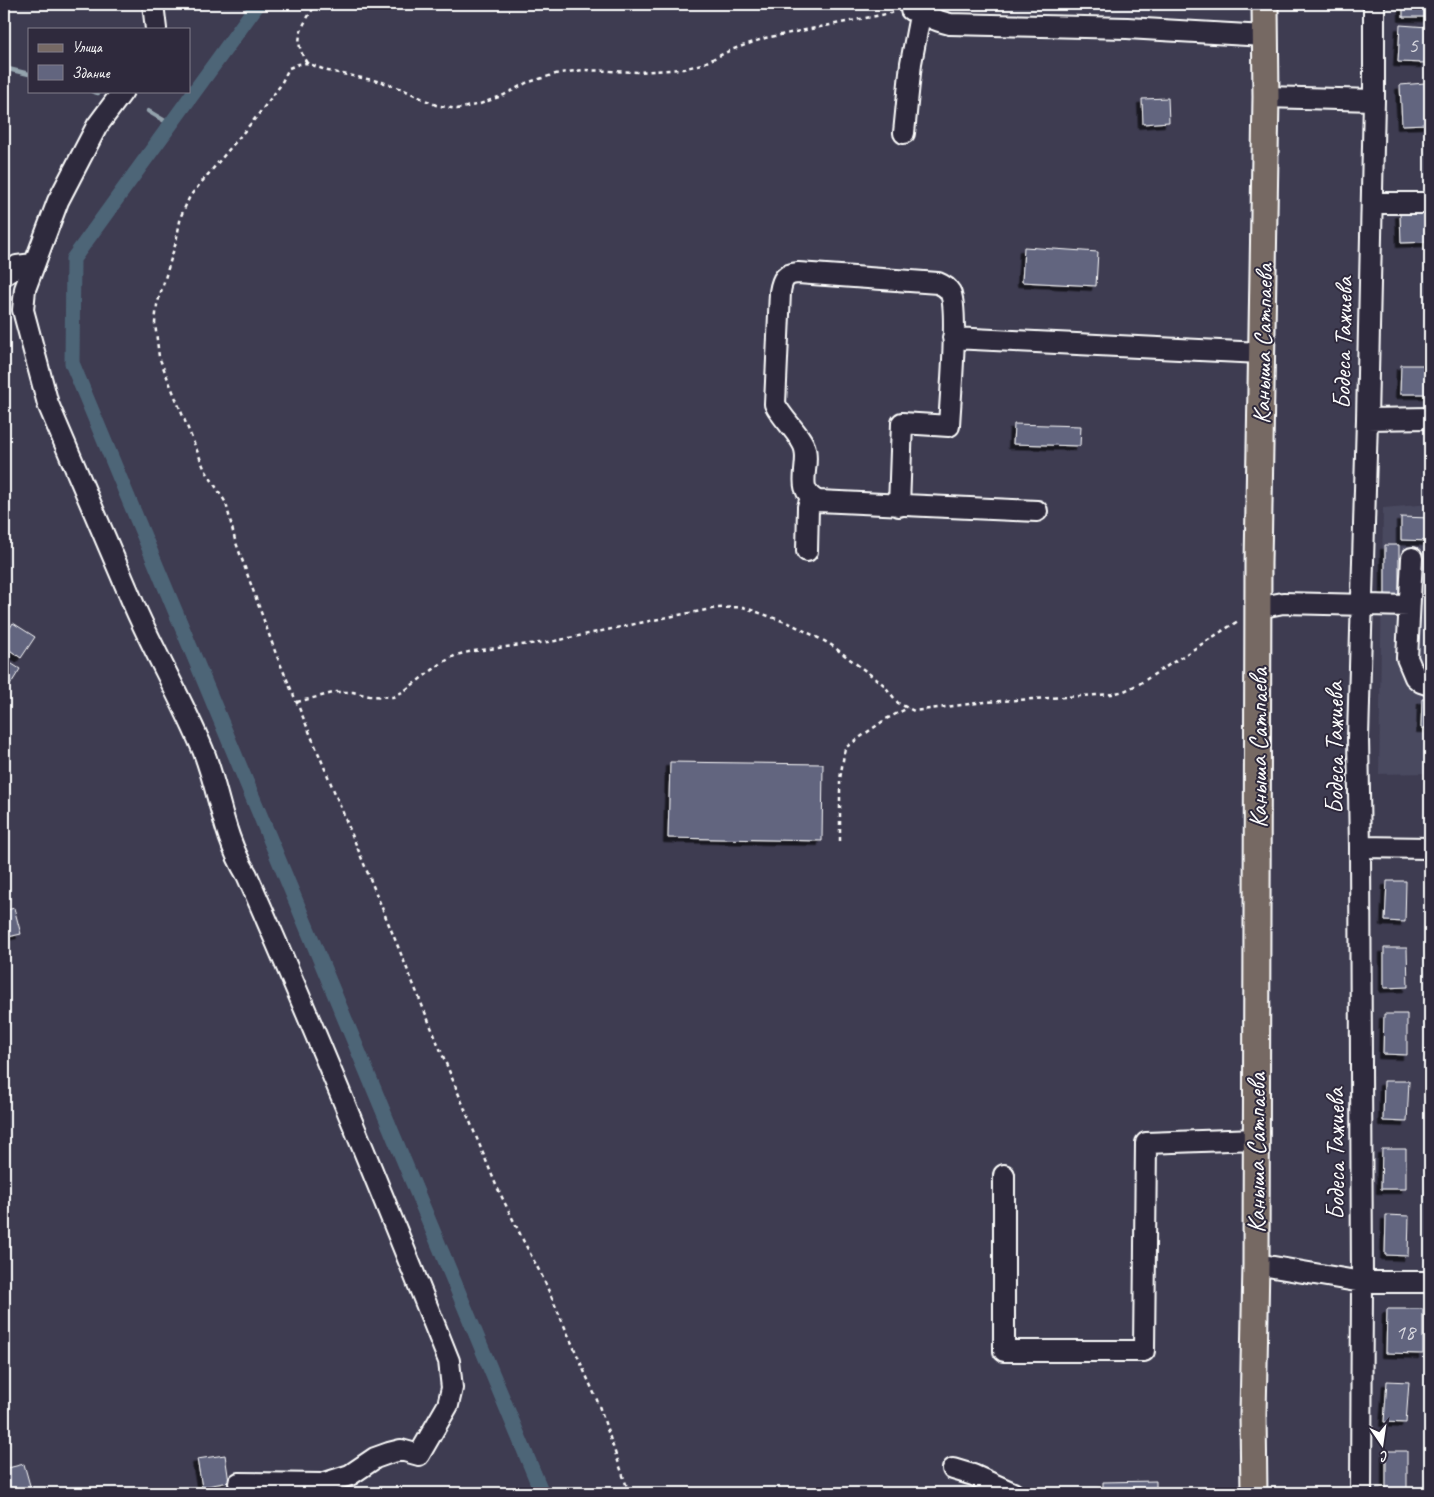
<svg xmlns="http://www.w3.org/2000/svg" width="1434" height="1497" viewBox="0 0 1434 1497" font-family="Caveat,sans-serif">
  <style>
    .built { fill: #49485f }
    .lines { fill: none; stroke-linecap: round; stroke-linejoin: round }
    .stream { stroke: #94a3ad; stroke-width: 4.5 }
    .canal { stroke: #4d6577; stroke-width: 15 }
    .building { fill: #62657f; stroke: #fff; filter: url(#shadow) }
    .minor-casing { stroke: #fff; stroke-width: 24 }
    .major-casing { stroke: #fff; stroke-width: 29 }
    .path { stroke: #fff; stroke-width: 2.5; stroke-dasharray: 4 4; stroke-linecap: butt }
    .minor { stroke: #2f2a3d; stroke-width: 20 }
    .major { stroke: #766964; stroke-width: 25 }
    .labels { text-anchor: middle; stroke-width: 4; stroke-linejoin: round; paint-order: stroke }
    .number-label { font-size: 22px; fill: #d8d8df }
    .street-label { font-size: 25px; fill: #fff; stroke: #2f2a3d }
  </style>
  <defs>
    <filter id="shadow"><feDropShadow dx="-4.5" dy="4.5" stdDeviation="0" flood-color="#0009"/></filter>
  </defs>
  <rect width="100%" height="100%" fill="#3e3c51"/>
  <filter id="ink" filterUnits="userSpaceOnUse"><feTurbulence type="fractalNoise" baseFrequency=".02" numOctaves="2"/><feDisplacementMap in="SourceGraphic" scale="10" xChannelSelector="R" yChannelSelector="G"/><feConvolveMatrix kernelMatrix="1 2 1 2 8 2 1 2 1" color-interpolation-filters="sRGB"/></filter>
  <g filter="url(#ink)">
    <!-- built -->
    <path class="built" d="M1430,504V773L1379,774L1383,508Z"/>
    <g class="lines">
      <!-- stream -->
      <path class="stream" d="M4,68L29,74
        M92,91L98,93
        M148,111L170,124"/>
      <!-- canal -->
      <path class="canal" d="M258,4L73,259L72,363L542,1493"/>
    </g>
    <!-- building -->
    <path class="building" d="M1403,4H1430V17H1403Z
      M1400,25L1428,27L1425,63L1398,62Z
      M1425,83L1427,124L1402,125L1400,85Z
      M1168,98L1169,122L1143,124L1142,99Z
      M1400,213H1430V242L1401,243Z
      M1024,247L1098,252L1096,286L1022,282Z
      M1401,365H1430V394H1400Z
      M1014,424L1081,426L1080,446L1013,444Z
      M1401,517L1430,518V541L1401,540Z
      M1385,545H1399V597H1385Z
      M13,623L35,637L21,658L4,646V637Z
      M4,659L20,669L7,690L4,688Z
      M1422,699H1430V728H1421Z
      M670,762L823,764L822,841L668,838Z
      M1387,881H1406L1405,922L1385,921Z
      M14,908L21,934L4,938V911Z
      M1384,948H1407L1408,987L1384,988Z
      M1384,1014H1407V1055L1383,1054Z
      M1384,1081H1409L1407,1122L1383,1121Z
      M1382,1149H1406V1189H1381Z
      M1386,1215L1409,1216L1408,1256L1385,1255Z
      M1387,1309H1423V1354L1386,1353Z
      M1387,1381L1409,1382L1406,1423L1384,1422Z
      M1386,1451H1407V1491H1386Z
      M225,1455L229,1482L202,1487L197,1459Z
      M24,1464L31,1489L15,1493H6L4,1484V1469Z
      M1156,1481V1493H1103V1482Z"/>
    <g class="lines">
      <!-- minor casing -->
      <g class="minor-casing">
        <path id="minor" d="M153,4L156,29
          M919,4C924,17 937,21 950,24L1127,28L1265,36
          M123,91L97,126L58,201L25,289L23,310L48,404L136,610C157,657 183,702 203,750C220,793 222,834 247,875C318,1036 384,1198 449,1361L452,1388L448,1405L419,1455L401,1450L389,1453L375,1458L350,1475L322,1484L239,1483
          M1266,97L1374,100
          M904,133L911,63L921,10H911
          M1372,203H1430
          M4,275L17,266L33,264
          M953,338L1261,353
          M1367,419L1430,418
          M899,506L902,423L949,426C950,402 959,308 950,292C947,287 943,285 938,283L798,273C785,274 782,279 780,292L775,404C782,419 802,436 805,449C810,468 794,490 818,501L1037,511
          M807,551L808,507L811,498
          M1412,558L1407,658L1415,677L1421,682L1430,685
          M1258,608L1283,603L1409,606
          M1360,847L1430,848
          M1004,1175V1351H1144L1146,1143L1256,1139
          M1256,1264L1362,1282H1430
          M953,1469L973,1475L1013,1493
          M1361,1493L1362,1282L1360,847L1358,738L1367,419L1374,100V4"/>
      </g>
      <!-- major casing -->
      <g class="major-casing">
        <path id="major" d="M1254,1493L1253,1415L1256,1264L1258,563L1266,97L1265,4"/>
      </g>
      <!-- path -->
      <path class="path" d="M307,63C291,39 303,25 316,4
        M297,702L337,692H353L369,696L393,697L404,691L442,663L456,655L473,651L555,641L668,617L717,608L743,607L791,624L830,644L884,685L898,703L914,711L986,702L1112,694L1124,691L1139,684L1238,621
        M840,841V779L845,748L886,719L908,708
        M629,1493L597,1400L543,1278L524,1242L496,1185L320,757L276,654L235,540L226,503L204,468L159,357L155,323L157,305L176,242L181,216L190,196L258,115L280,86L289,68L299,64L307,63L328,71L382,82L402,89L436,105L457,109L480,104L504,95L526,83L559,73L583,70L637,72L683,69L702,64L731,50L765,38L896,12"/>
      <!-- minor -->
      <use href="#minor" class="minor"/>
      <!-- major -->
      <use href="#major" class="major"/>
    </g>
  </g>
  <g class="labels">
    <!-- number labels -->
    <g class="number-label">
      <text x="1413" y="52">5</text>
      <text x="1405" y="1339">18</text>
    </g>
    <!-- street labels -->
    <g class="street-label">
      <text transform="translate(1342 343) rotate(-89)" y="9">Бодеса Тажиева</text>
      <text transform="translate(1262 344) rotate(-89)" y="9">Каныша Сатпаева</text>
      <text transform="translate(1258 748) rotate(-90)" y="9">Каныша Сатпаева</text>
      <text transform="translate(1334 748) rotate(-90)" y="9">Бодеса Тажиева</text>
      <text transform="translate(1256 1153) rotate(-90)" y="9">Каныша Сатпаева</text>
      <text transform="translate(1335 1154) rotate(-90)" y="9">Бодеса Тажиева</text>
    </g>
  </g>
  <!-- margin -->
  <rect width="1434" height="1497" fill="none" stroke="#2f2a3d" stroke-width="20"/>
  <rect x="10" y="10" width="1414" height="1477" fill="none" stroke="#fff" stroke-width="2" filter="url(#ink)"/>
  <!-- legend -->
  <rect x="28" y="28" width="162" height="65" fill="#2f2a3d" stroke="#827f8b"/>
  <rect x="38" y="44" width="25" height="8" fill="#766964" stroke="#827f8b"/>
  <text x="72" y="52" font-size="15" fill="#ffffff">Улица</text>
  <rect x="38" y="65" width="25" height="15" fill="#62657f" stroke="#827f8b"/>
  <text x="72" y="78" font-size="15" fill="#ffffff">Здание</text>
  <!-- north arrow -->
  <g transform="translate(1382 1444) rotate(167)" stroke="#2f2a3d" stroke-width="4" paint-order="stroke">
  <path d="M0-4L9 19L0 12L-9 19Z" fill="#ffffff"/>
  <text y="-8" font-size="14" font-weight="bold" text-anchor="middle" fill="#ffffff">С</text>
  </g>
</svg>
